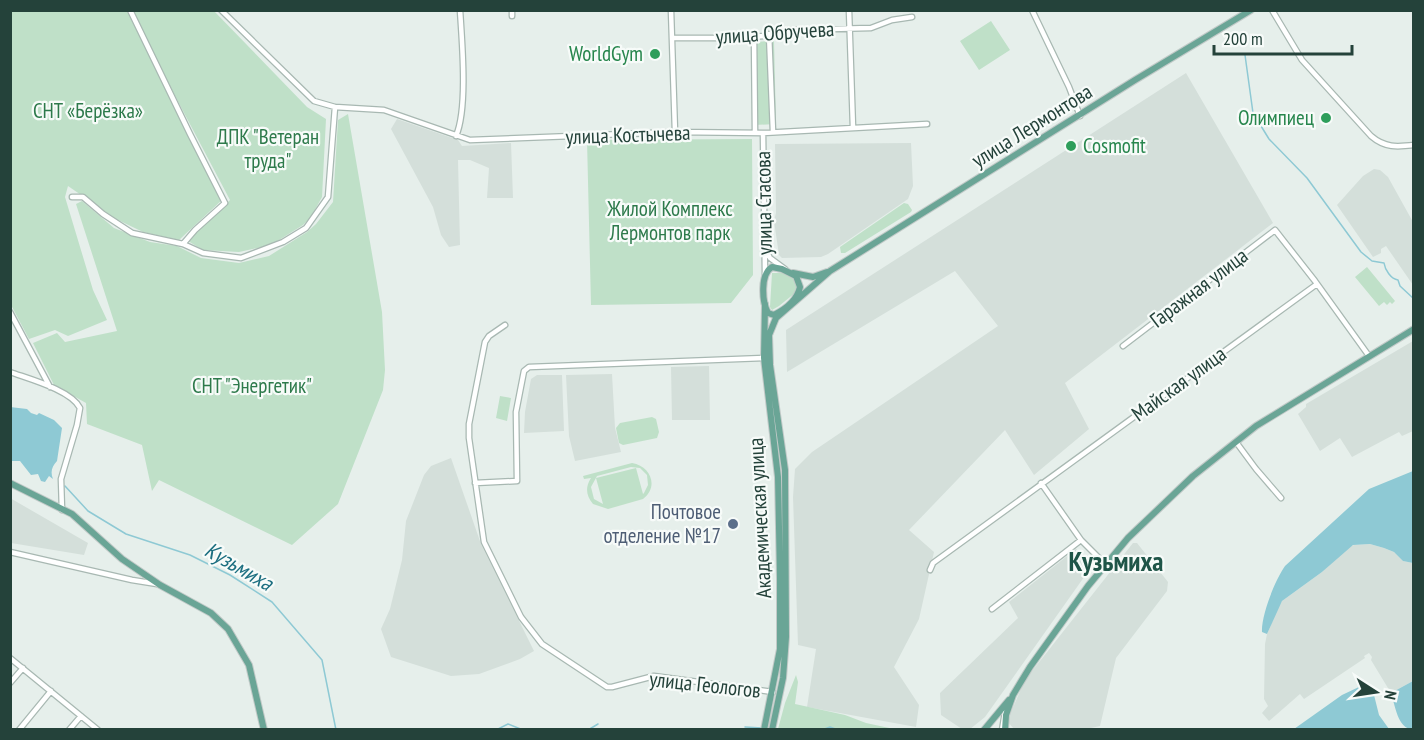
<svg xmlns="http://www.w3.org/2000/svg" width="1424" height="740" viewBox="0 0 1424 740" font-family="'PT Sans Narrow',sans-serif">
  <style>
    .built { fill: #d4dfda }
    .green { fill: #bfe0c8; fill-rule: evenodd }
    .water { fill: #8ec9d4 }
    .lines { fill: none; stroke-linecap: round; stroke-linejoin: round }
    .stream { stroke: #8ec9d4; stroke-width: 1.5 }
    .minor-casing { stroke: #a8b8b2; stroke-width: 7 }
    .major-casing { stroke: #c2cac8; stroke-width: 8 }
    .minor { stroke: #fff; stroke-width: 4.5 }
    .major { stroke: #6aa596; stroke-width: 6 }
    .leisure-dot { fill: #2e9e5b; stroke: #f7fbf9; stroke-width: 2 }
    .service-dot { fill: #5c6f8a; stroke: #f7fbf9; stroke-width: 2 }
    .labels { text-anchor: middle; stroke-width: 4.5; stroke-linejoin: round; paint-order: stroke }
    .street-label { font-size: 21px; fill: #24423a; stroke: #f7fbf9 }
    .leisure-label { font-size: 21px; fill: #27864d; stroke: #f7fbf9; text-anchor: end }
    .park-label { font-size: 21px; fill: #2d7a4b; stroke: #f7fbf9 }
    .service-label { font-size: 21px; fill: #4e5e75; stroke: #f7fbf9; text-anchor: end }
    .water-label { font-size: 22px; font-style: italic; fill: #1c6f80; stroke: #f7fbf9 }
    .district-label { font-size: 27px; font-weight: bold; fill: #1f5548; stroke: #f7fbf9 }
  </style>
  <rect width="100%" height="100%" fill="#e6efeb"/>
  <!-- built -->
  <path class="built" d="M1186,73L1273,223L1065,383L1089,429L1034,475L1005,430L909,530L934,552L919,619L894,667L919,705L916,727L807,707L816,649L798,645L793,497L795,469L812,452L998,326L955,271L787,372L786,330Z
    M397,119L458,140L462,146L511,143L513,198H487L489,168L470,160H458L460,245L449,247L441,235L433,207L391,129Z
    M911,143L913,186L908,199L828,254L821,257L782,258L779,255L774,221L776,213L775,144Z
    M1374,169L1380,170L1388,177L1413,222V285L1386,246L1381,249V253L1373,257L1337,205L1363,176Z
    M1413,341V431L1402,436L1399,432L1352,457L1340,438L1320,451L1298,414L1306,407V404Z
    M709,366L710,420H672L671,367Z
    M612,374L615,428L621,452L575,461L569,436L566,375Z
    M537,375H562L564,431L524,433L525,412L531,379Z
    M451,458L481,544L534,651L520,659L479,674L451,676L391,657L381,629L390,609L402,560L406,521L424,475L431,466Z
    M10,498L88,543L84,555L11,543Z
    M1133,543H1137L1168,582L1167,591L1116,658L1100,726L1082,730L1014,729L1007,721L1025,680Z
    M1370,544L1384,548L1394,552L1403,561L1413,563V681L1391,693L1371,660L1372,657L1369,653L1364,656L1365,658L1304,699L1300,694L1269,721L1262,713L1268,706L1264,699L1265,644L1267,634L1278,608L1282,601L1322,572L1349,547L1354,545Z
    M1076,549L1094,563L985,717L970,729H962L941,715L940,693L1018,618L1009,602Z"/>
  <!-- green -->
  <path class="green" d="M10,11H127L222,200L179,240L143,232L116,219L68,186L65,197L93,290L107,320L68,336L55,330L29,339L11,305Z
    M133,11H214L307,107L326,119L322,197L311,217L303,225L271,245L239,252L203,250L188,241L230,200L173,92Z
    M991,21L1010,50L979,70L960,41Z
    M774,41L776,124L754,125L751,42Z
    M348,114L382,312L385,370L383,390L338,504L292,545L159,480L152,491L142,445L87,424L86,403L54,385L33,343L57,333L65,342L117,331L76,204L82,201L114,228L150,242L177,246L201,258L239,263L269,256L307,232L316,224L333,202L338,120Z
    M752,139L753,275L731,303L591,305L587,140Z
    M904,203L908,204L912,210L911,212L845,253H841L840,247Z
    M1367,267L1395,301L1392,304L1390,302L1387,305L1384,302L1379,306L1355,277Z
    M772,273H787L797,281L795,293L779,306L772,310L770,307Z
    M500,396L511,398L507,421L496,418Z
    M652,417L656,419L659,432L657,438L623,445L619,443L616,428L620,423Z
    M632,463C651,466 659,487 643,499L608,509L593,504C586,496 585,487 591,478L584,479L583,476ZM631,467L640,468L647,475L648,485L644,493L643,494L636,468L596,478L603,504L594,499L591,487L597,476Z
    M796,675L798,682L795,704L845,715L866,723L894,729H778L785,703Z"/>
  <!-- water -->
  <path class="water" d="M10,407L27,409L31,413L37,415L39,413L54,420L62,428L57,461C52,466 50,472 53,479L49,476L45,482L41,481L38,474L31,475L20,461H11Z
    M1413,471V563L1403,561L1394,552L1384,548L1370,544L1353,545L1322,572L1282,601L1267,634L1262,632C1261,616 1275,580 1285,566L1369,489Z
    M1413,681V729C1398,730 1395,705 1391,693Z
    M1361,686L1373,691L1379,715L1389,729H1294L1342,695Z"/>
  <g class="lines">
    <!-- stream -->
    <path class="stream" d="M1245,55L1253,113L1269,139L1307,178L1361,252L1372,261L1384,263C1385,270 1391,279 1398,280L1400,286L1414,299
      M65,486L88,511L126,534L190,555L230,575L272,602L322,660L336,730
      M745,727L762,728
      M496,730L508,724L523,730
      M588,730L598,724
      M822,730L830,727L838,730"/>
    <!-- minor casing -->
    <g class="minor-casing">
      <path id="minor" d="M130,10L190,134L225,203L195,230L183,244L203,253L241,258L283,242L306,228L328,197L335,107
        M221,10L314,101L335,107L384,110L470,140L675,132L763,133L927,124
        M512,10V16
        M671,10L675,132
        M849,10L853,128
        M1032,10L1069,87L1080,116
        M1272,10L1302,60L1371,136C1385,148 1397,147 1414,145
        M769,34L773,132
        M754,36L755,132
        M672,38H736L764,36L789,30L871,28L892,20L912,17
        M763,133L765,274
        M456,136C468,108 462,42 460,10
        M72,197H83L103,214L132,233L183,244
        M766,251L770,258L785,269
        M10,312L50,387
        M505,325L489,336L485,342L469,424V438L484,542L521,617L542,644L607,687H612L654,676L773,692
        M1123,346L1275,230L1315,281L1369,356
        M10,372C29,379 71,390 80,408L77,425L61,479L62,510
        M1236,442L1256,469L1281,498
        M475,483L517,481L516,412L524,371L529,367L764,358
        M1041,483L1081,540L1105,564
        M10,552L132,580L157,584
        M930,570L933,563L1317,284
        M992,609L1081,540
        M10,658L98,730
        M10,683L23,668
        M19,730L51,691
        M69,730L81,716
        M1002,730L1005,712"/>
    </g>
    <!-- major casing -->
    <g class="major-casing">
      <path id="major" d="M772,267L782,269L796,276L800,287C797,301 786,309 774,315L768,313C762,302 760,274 772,267Z
        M793,273L813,277L827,272
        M10,483L72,514L122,559L160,585L211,613L228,629L249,665L264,730
        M764,730L780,649V578L778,477L764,358L765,304
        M772,730L783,678L786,637L785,470L770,365L769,335L776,318L830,271L1135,80L1251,10
        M984,730L1009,700
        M1005,730L1006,715L1013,695L1030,667L1088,586L1128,538L1193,476L1256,426L1414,329"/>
    </g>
    <!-- minor -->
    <use href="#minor" class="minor"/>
    <!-- major -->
    <use href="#major" class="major"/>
  </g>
  <!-- markers -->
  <g class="leisure-dot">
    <circle cx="655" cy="54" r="6"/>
    <circle cx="1326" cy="118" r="6"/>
    <circle cx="1071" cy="146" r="6"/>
  </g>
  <circle class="service-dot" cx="733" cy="524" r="6"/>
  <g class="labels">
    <!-- street labels -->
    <g class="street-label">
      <text transform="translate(775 33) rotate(-4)" y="7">улица Обручева</text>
      <text transform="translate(1032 126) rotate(-32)" y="7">улица Лермонтова</text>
      <text transform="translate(628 135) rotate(-2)" y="7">улица Костычева</text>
      <text transform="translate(764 203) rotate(-91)" y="7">улица Стасова</text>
      <text transform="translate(1199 288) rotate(-37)" y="7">Гаражная улица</text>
      <text transform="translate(1179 384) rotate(-36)" y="7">Майская улица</text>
      <text transform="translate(760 518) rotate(-93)" y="7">Академическая улица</text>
      <text transform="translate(705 685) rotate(6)" y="7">улица Геологов</text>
    </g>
    <!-- leisure labels -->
    <g class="leisure-label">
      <text x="643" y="61">WorldGym</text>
      <text x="1314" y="125">Олимпиец</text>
      <text x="1083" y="153" text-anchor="start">Cosmofit</text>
    </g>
    <!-- park labels -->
    <g class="park-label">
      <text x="88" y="118">СНТ «Берёзка»</text>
      <text x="268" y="144">ДПК "Ветеран<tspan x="268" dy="24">труда"</tspan></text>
      <text x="670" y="216">Жилой Комплекс<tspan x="670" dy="24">Лермонтов парк</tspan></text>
      <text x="252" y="393">СНТ "Энергетик"</text>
    </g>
    <!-- service labels -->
    <g class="service-label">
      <text x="721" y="519">Почтовое<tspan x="721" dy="24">отделение №17</tspan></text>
    </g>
    <!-- water labels -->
    <g class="water-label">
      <text transform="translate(239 566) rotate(30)" y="8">Кузьмиха</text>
    </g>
    <!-- district labels -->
    <g class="district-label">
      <text x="1116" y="571">Кузьмиха</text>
    </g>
  </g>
  <!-- border -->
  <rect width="1424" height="740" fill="none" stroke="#24423a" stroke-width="24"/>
  <!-- north arrow -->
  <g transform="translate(1376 692) rotate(102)" stroke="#f7fbf9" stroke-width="4.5" paint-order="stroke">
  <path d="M0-4.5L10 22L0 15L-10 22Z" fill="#24423a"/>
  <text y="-9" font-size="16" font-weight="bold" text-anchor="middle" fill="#24423a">N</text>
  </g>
  <!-- scale -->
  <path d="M1214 45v9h138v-9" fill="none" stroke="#24423a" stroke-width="3"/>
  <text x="1223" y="45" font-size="18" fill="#24423a" stroke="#f7fbf9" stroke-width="4.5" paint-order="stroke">200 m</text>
</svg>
